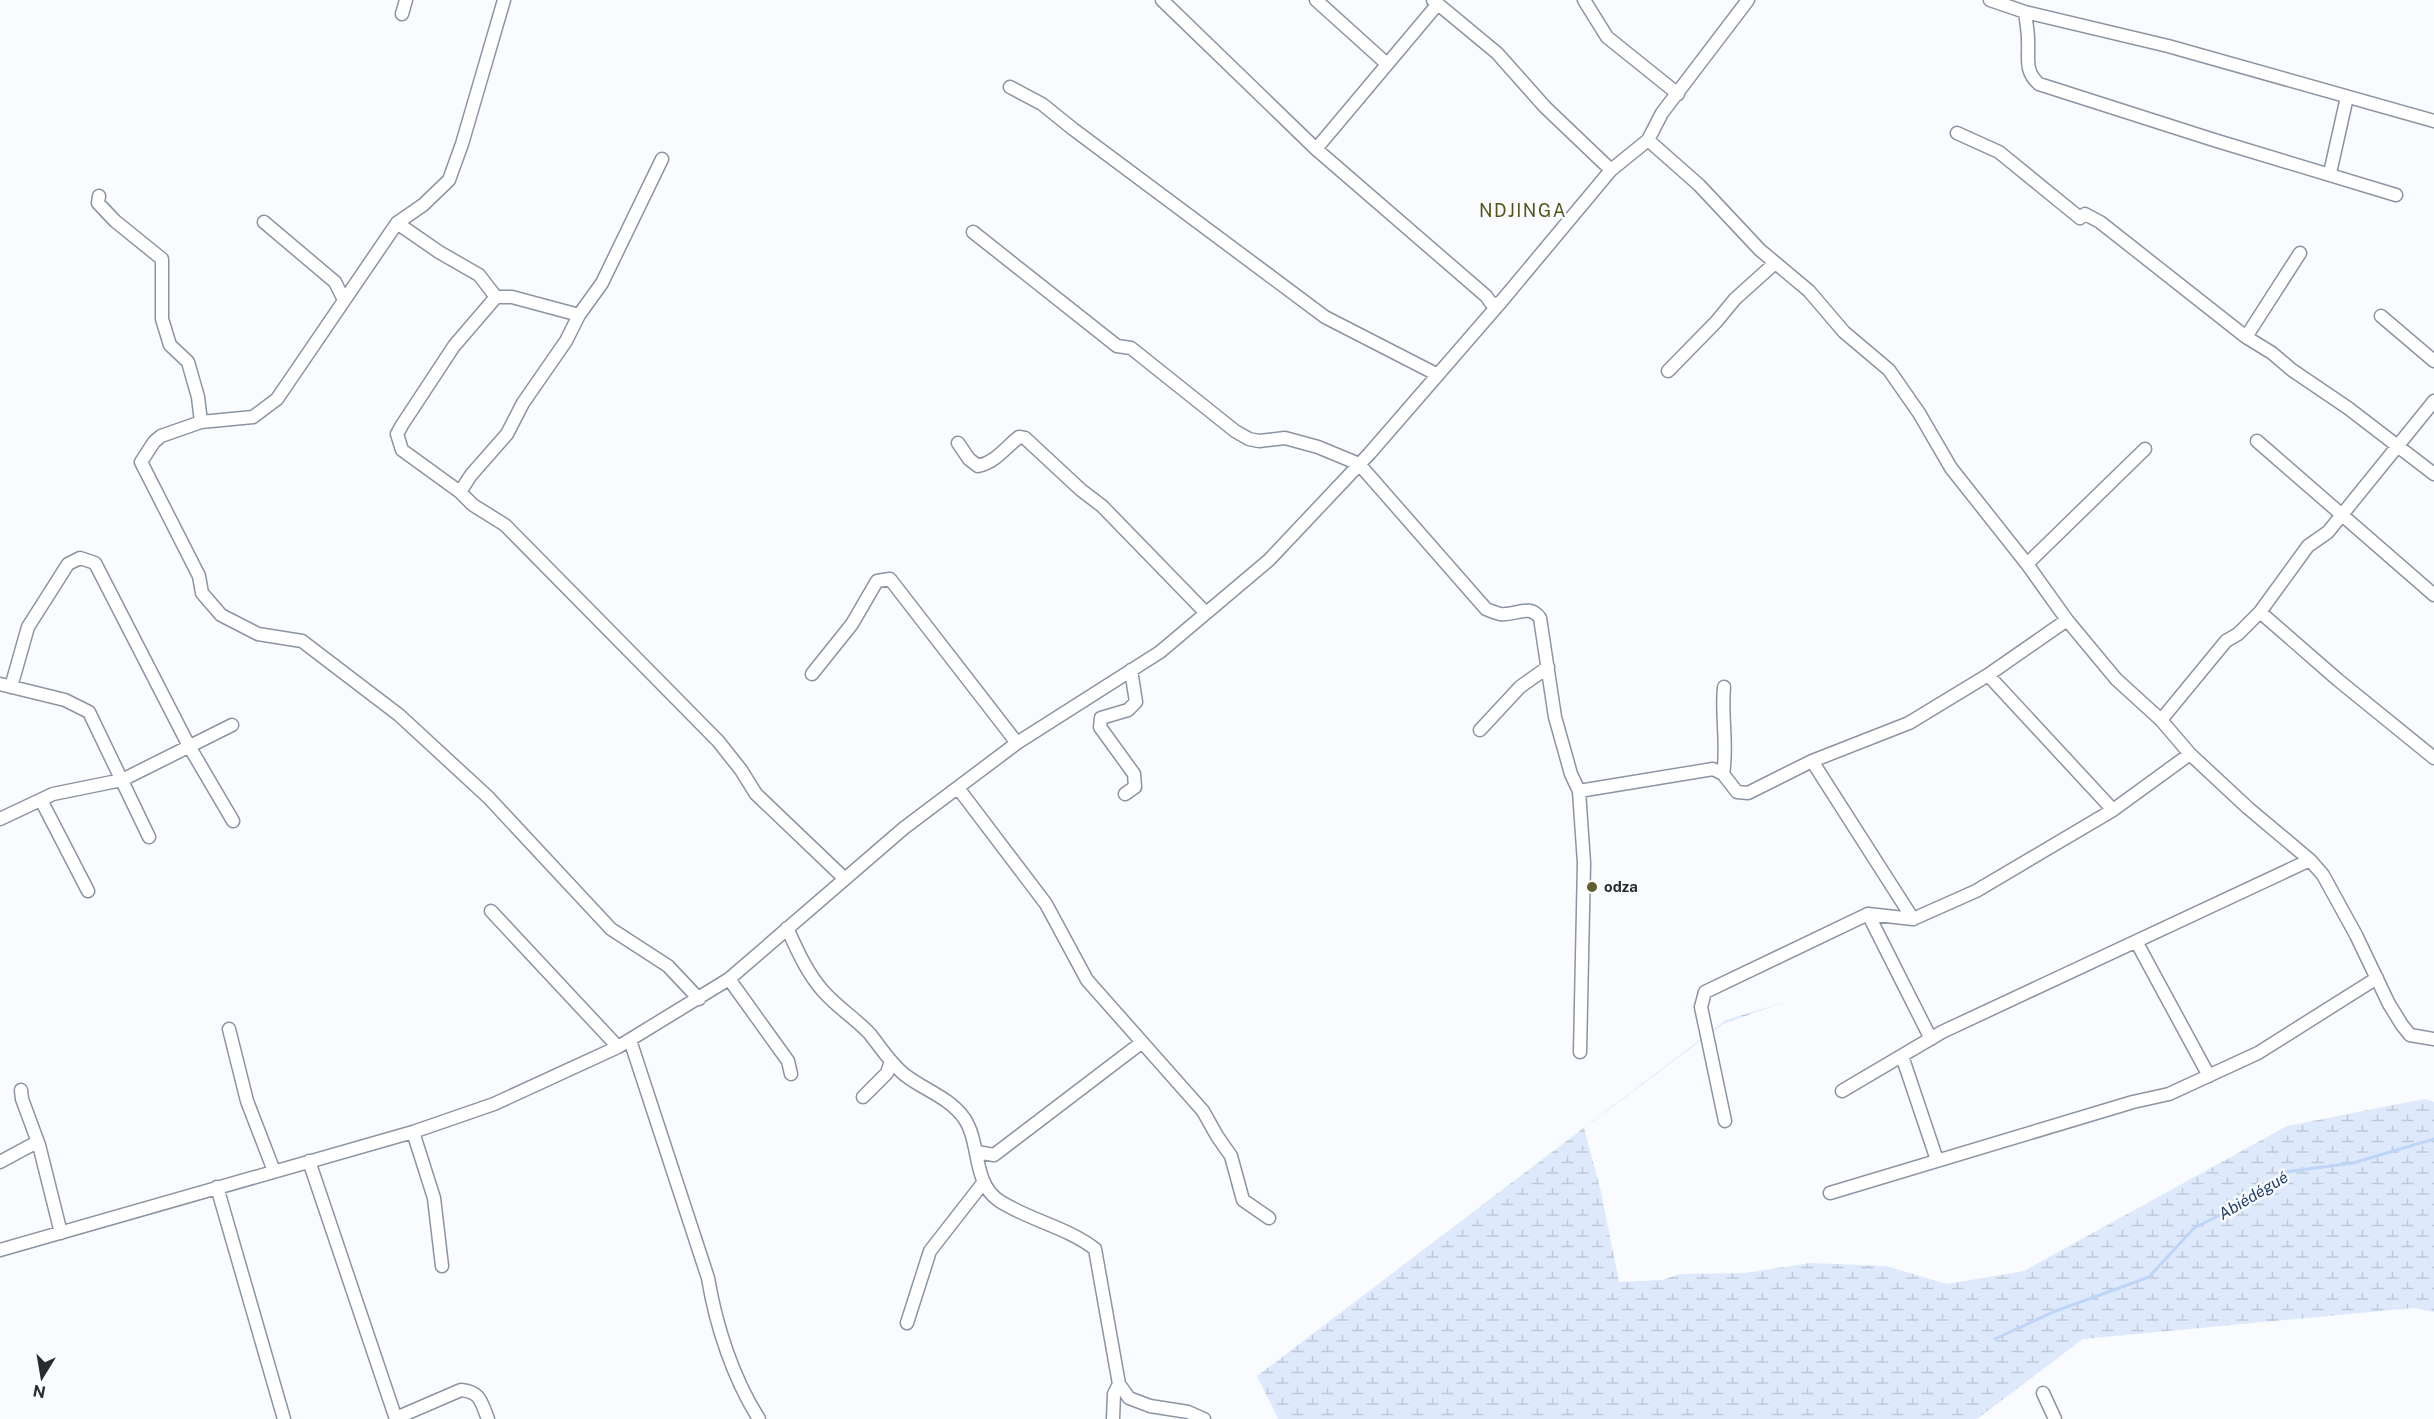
<svg xmlns="http://www.w3.org/2000/svg" width="2434" height="1419" viewBox="0 0 2434 1419" font-family="'Public Sans',sans-serif">
  <style>
    .wetland { fill: url(#wetland-marsh) }
    .lines { fill: none; stroke-linecap: round; stroke-linejoin: round }
    .stream { stroke: #bed5f7; stroke-width: 3 }
    .minor-casing { stroke: #8b94a2; stroke-width: 15 }
    .minor { stroke: #fff; stroke-width: 12 }
    .poi-dot { fill: #60602d; stroke: #f9fbff; stroke-width: 2 }
    .labels { text-anchor: middle; stroke-width: 5; stroke-linejoin: round; paint-order: stroke }
    .poi-label { font-size: 15px; font-weight: bold; fill: #282c31; stroke: #f9fbff; text-anchor: start }
    .water-label { font-size: 16px; font-style: italic; fill: #223e69; stroke: #f9fbff }
    .quarter-label { font-size: 18px; letter-spacing: 1.5px; fill: #55551a; stroke: #f9fbff }
  </style>
  <defs>
    <pattern id="wetland-marsh" width="20" height="14" patternUnits="userSpaceOnUse" patternTransform="scale(1.5)"><rect width="20" height="14" fill="#deeafc"/><path d="M1 5h8M5 5V1M11 12h8M15 12V8" fill="none" stroke="#bec9d8"/></pattern>
  </defs>
  <rect width="100%" height="100%" fill="#f9fbff"/>
  <!-- wetland -->
  <path class="wetland" d="M1788,1001L1723,1024L1584,1128L1601,1192L1619,1282L1662,1280L1680,1274L1745,1273L1810,1263L1886,1266L1947,1284L2024,1271L2287,1126L2424,1099L2434,1102V1312L2413,1308L2083,1339L1977,1419H1278L1257,1376L1726,1020Z"/>
  <g class="lines">
    <!-- stream -->
    <path class="stream" d="M1995,1339L2053,1312L2149,1277L2194,1228L2242,1204L2285,1172L2353,1163L2434,1139"/>
    <!-- minor casing -->
    <g class="minor-casing">
      <path id="minor" d="M504,0L462,144L449,180L423,205L397,223L277,399L253,417L201,422L161,436L154,442L141,462L199,576L202,593L221,615L258,634L302,641L399,715L488,797L611,929L668,966L699,999
        M1162,0L1316,149L1486,296L1491,303L1499,304
        M1316,0L1387,64
        M1433,0L1497,53L1545,107L1611,170
        M1584,0L1607,37L1678,94
        M1990,0L2025,12L2168,46L2434,121
        M2025,12C2026,21 2028,31 2028,40C2029,58 2024,71 2039,84L2214,140L2396,195
        M402,14L406,0
        M1010,87L1042,104L1073,129L1325,317L1438,375
        M1957,133L1999,152L2080,218L2085,214L2100,222L2246,337L2272,353L2292,370L2348,408L2434,474
        M1648,140L1699,185L1760,250L1809,291L1844,332L1889,370L1919,413L1951,468L2027,564L2067,620L2116,679L2161,720L2190,754L2248,808L2310,860L2323,875L2356,935L2389,1004L2402,1025L2410,1035L2434,1039
        M1316,149L1437,5
        M2330,173L2347,97
        M99,196L98,203L115,221L162,259V319L170,345L188,362L198,397L201,422
        M264,222L335,282L344,300
        M397,223L439,252L479,275L496,297H512L579,315
        M973,232L1117,346L1131,348L1235,431L1249,439L1259,441L1285,438L1318,447L1359,464L1486,609C1491,611 1496,613 1500,614C1516,616 1529,603 1540,618L1555,717L1571,774L1579,791L1584,863L1580,1052
        M496,297L454,346L402,425L397,434L402,450L460,492L473,505L505,525L718,741L741,770L756,794L845,879
        M2381,316L2434,361
        M2246,337L2300,253
        M1668,371L1716,322L1735,299L1775,263
        M2257,441L2434,595
        M958,443L969,459L978,466C996,462 1005,448 1019,437L1025,438L1081,490L1102,506L1206,613
        M460,492L471,475L507,434L523,403L566,341L579,315L602,283L662,159
        M2027,564L2145,449
        M2260,612L2308,546L2328,532L2434,401
        M812,674L852,624L877,581L890,579L1017,743
        M1988,675L2113,810
        M0,684L65,700L89,712L149,837
        M11,687L28,627L68,564L80,558L95,563L189,746L233,821
        M2161,720L2226,641L2238,634L2260,612L2338,680L2434,758
        M1480,730L1520,687L1548,667
        M1812,761L1913,919
        M1723,774C1728,745 1721,716 1724,687
        M958,788L1046,904L1087,980L1203,1111L1217,1136L1231,1156L1243,1200L1269,1218
        M1579,791L1713,769L1723,774L1737,792L1748,793L1812,761L1909,723L1988,675L2067,620
        M1125,794L1135,787L1134,774L1100,727L1101,718L1128,710L1136,702L1131,670
        M41,800L88,891
        M0,819L53,794L122,780L232,725
        M491,911L618,1047
        M1868,914L1931,1039
        M787,928C797,950 807,973 823,991C837,1007 856,1019 870,1034C881,1048 891,1064 905,1075C924,1090 949,1097 964,1118C981,1143 972,1181 998,1200C1028,1220 1067,1227 1095,1249L1119,1384L1114,1394L1113,1419
        M2137,943L2209,1076
        M729,979L788,1061L791,1074
        M229,1029L247,1101L274,1171
        M630,1040L708,1278C716,1326 733,1378 759,1419
        M1902,1056L1937,1160
        M21,1090L22,1099L39,1145L61,1233
        M1842,1091L1942,1032L2310,860
        M863,1097L887,1073L891,1061
        M1725,1121L1701,1007L1705,992L1868,914L1913,919L1976,891L2113,810L2190,754
        M413,1132L434,1198L442,1266
        M977,1152L994,1155L1141,1043
        M309,1161L396,1419
        M0,1162L37,1142
        M217,1187L284,1419
        M1830,1193L2133,1102L2169,1094L2258,1053L2377,978
        M0,1250L413,1132L494,1104L618,1047L729,979L904,828L1017,743L1160,652L1269,560L1370,453L1500,303L1611,170L1648,140L1662,113L1748,0
        M907,1323L930,1251L983,1183
        M1119,1384L1129,1398L1150,1406L1188,1412L1204,1419
        M2043,1393L2055,1419
        M396,1418L461,1390C481,1392 481,1402 488,1419"/>
    </g>
    <!-- minor -->
    <use href="#minor" class="minor"/>
  </g>
  <!-- markers -->
  <circle class="poi-dot" cx="1592" cy="887" r="6"/>
  <g class="labels">
    <!-- poi labels -->
    <g class="poi-label">
      <text x="1604" y="892">odza</text>
    </g>
    <!-- water labels -->
    <g class="water-label">
      <text transform="translate(2253 1195) rotate(-31)" y="6">Abiédégué</text>
    </g>
    <!-- quarter labels -->
    <g class="quarter-label">
      <text x="1523" y="217">NDJINGA</text>
    </g>
  </g>
  <!-- north arrow -->
  <g transform="translate(42 1377) rotate(191)" stroke="#f9fbff" stroke-width="4.5" paint-order="stroke">
  <path d="M0-4.5L10 22L0 15L-10 22Z" fill="#282c31"/>
  <text y="-9" font-size="16" font-weight="bold" text-anchor="middle" fill="#282c31">N</text>
  </g>
</svg>
